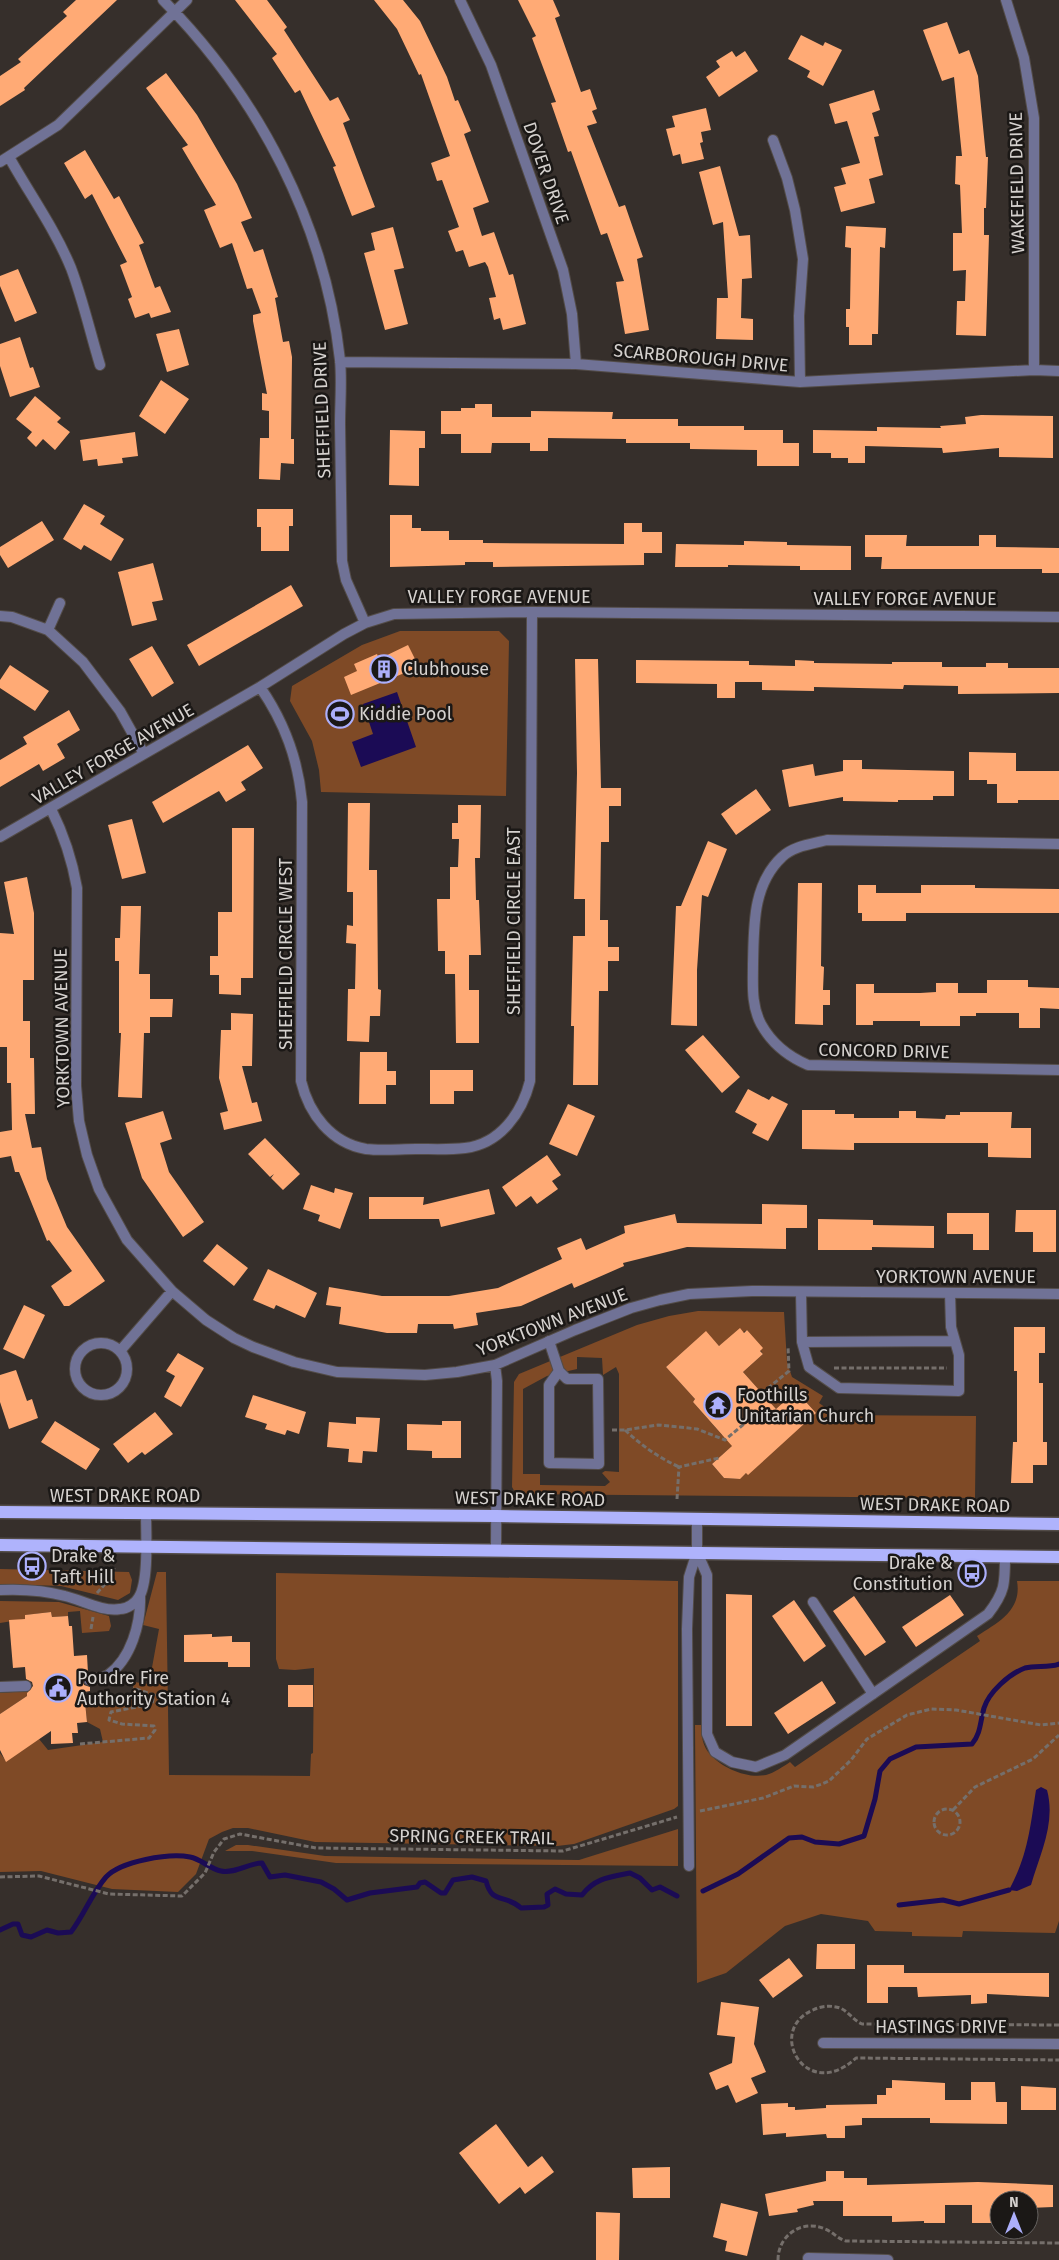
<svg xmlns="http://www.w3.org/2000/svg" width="1059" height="2260" viewBox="0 0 1059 2260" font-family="'Fira Sans',sans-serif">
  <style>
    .green { fill: #7f4a26; fill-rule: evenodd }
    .water { fill: #1b0b55 }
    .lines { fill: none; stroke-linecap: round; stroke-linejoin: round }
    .stream { stroke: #1b0b55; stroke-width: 5 }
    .building { fill: #ffaa75 }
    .service-casing { stroke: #534c48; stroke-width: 12 }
    .minor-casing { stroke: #534c48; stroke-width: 12 }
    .primary-casing { stroke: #534c48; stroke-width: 15 }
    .path { stroke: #756f6b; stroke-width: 3; stroke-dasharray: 5 2.5; stroke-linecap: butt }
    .service { stroke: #707296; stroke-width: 10 }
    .minor { stroke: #707296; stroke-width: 10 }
    .primary { stroke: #afb3fc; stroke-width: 12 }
    .labels { text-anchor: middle; stroke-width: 5; stroke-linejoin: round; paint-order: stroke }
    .street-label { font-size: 18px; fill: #d5d1ce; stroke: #1b1816 }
    .poi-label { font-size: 18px; fill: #d5d1ce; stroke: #1b1816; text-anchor: start }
  </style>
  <rect width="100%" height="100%" fill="#362f2b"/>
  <!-- green -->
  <path class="green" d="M400,631H499L509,641L506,796L321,792L319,770L312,741L290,701L292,686L362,645Z
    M698,1311L784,1312L787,1362L792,1377L823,1396L819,1403L836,1415L976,1416L975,1498L516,1494L512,1487L514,1382L519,1374L637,1325L669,1316ZM747,1330L763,1354L743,1372L776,1409L796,1391L816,1413L739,1479L724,1478L712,1464L739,1440L722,1435L693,1402L695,1399L666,1367L706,1332L719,1346ZM577,1357L602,1358L603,1375L616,1367L619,1374V1472L605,1471L602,1473L610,1482L605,1486L540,1485V1474H523V1389L547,1376L577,1369Z
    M0,1569L129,1572L132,1580L130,1593L118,1600L61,1586L0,1584Z
    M157,1572H166V1576L169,1775L310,1776L311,1754L313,1753L314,1668L295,1670L279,1669L276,1659V1573L678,1581V1806L674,1809L574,1844L557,1846L315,1842L248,1828H233L222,1832L209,1839L196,1874L178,1892L112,1889L41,1871L0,1872V1753L6,1761L39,1739L48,1750L103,1742L100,1729L87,1722L85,1701L131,1698L134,1682L149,1684L159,1629L143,1625Z
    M1017,1581H1059V1921L1055,1933L963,1931L962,1937L912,1936V1932L875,1931L868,1921L821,1914L785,1926L726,1973L697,1983L695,1725H701C701,1735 703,1747 710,1754C722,1768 747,1779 766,1775C774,1773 784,1766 790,1762L795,1767L980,1641L977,1636C999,1622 1022,1610 1017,1581Z
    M0,1601L59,1602L109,1616L111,1626L109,1631L82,1633L80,1611L68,1612V1616L52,1617L51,1612L26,1615L25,1619L0,1623Z
    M27,1691V1696L0,1714V1693Z
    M678,1829V1866L336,1863L252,1851H225L236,1845H248L325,1856L579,1860Z"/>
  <!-- water -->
  <path class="water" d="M397,692L416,747L361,767L352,742L373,734L363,704Z
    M329 715a11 11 0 1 1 22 0a11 11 0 1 1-22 0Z
    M1041,1787L1047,1790C1056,1823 1040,1854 1031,1885L1017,1891L1009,1890C1028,1855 1030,1828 1036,1790Z"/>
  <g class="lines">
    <!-- stream -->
    <path class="stream" d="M703,1891L738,1874L789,1838L802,1837L815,1842L839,1844L864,1836L875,1799L880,1771L890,1759L916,1747L972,1744C981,1733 980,1722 984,1708C989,1692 1009,1674 1025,1668C1036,1665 1048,1668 1059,1664
      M899,1905L943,1900L959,1904L1009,1890
      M0,1930L13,1924H18L22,1935L31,1937L47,1930L58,1933L71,1932C84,1915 92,1893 106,1877C121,1861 169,1853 190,1857C201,1859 210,1869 221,1871C235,1874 249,1863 262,1863L270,1877L285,1875L321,1882L334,1889L347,1900L370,1893L417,1887L420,1883L425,1882L441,1893H445L453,1880L472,1877L486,1881C492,1905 504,1893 521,1908L544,1907L548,1905L547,1894L555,1889L566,1894L582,1895C595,1878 610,1877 630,1873L640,1878L652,1890L660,1887L677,1896"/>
  </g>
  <!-- building -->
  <path class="building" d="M76,0H117L24,88L25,90L0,106V76L21,62L18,59L67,16L63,12Z
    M235,0H267L287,27L284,30L330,101L338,97L350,120L343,123L375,207L352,216L333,167L336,166L300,90L295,93L272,58L277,54Z
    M374,0H403L420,21L447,77L455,101L458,100L471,131L464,134L489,202L473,208L482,236L494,232L509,275L513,274L526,324L503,330L500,318L494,320L489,298L496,297L488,267L485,262L469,267L463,250L456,252L448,231L459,227L442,180L437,181L431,163L450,156L421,74L419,75L397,29Z
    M518,0H553L560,16L555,18L581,92L590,89L597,109L592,111L597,123L587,126L619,207L625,205L643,257L637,259L649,330L625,334L616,282L624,281L607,233L601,235L571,151L568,152L551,103L556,102L532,38L536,36Z
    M947,22L959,54L969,50L978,76L986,157H988L986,208H984V235H989L986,336L956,335L957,301H965L966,270L953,271V233H962L960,185L955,184L956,156H962L954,77L942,81L923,30Z
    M801,35L823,46L825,42L842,50L823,86L807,77L810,71L788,59Z
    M732,51L736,57L745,51L758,71L719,97L706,77L720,67L716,61Z
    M166,73L197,115L237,184L252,218L241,222L254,252L263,249L278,297L275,298L283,342L289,341L292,357L291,439H294V464L281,463L280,480L259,479L260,438H269V411L262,410V393L267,394L253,321V315L261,313L252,288L247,289L232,243L220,248L204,210L216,205L182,148L188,145L146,88Z
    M874,90L880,110L872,113L879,136L874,137L883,175L869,179L875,203L841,212L834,187L846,184L841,168L860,163L847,121L835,124L829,104Z
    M706,108L711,130L701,132L703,142L700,143L704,159L682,164L680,154L673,156L666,129L675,127L672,116Z
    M85,150L114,199L119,196L144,243L139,245L155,288L160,286L171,312L151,318L149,313L135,318L128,299L132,297L120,265L127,262L92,194L85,199L64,163Z
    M720,166L739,236L750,235L752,278L742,279L741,318L753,319V340L716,339L717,298H728L723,222L713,225L699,172Z
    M846,226L886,228L885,248L880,247L878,334H872V345H849V327H846V309H850L851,248L845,247Z
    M393,227L404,268L394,270L408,324L385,330L364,253L375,250L371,233Z
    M18,269L37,313L15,322L0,286V276Z
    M179,329L189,365L167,372L156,334Z
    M20,337L30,368L33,367L40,387L10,397L0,366V344Z
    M161,380L189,399L165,434L139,416Z
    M35,396L61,418L57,422L70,432L55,450L43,439L36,447L27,438L32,432L16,419Z
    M475,404H492V417H531V411L613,412L612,419H678V426H744V430H783V443H799V466H757V450L690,449V443H626V439L548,438V451H530V443H492L491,453H461V434H441V411H461V408H475Z
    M981,415L1053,416V458L999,457V448L943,453L942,448L865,446V463H848V458H831V453H813V430L877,431V427L941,428L940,426L966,424L965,417Z
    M390,430L425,431V448H419V486L389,485Z
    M135,432L138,456L122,458L123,463L98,466L97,459L83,461L80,440Z
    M84,504L105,516L100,524L124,539L111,561L84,545L81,550L63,539Z
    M257,509H293V526H289V551H261V527H257Z
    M390,515H412V528H421V531H449V540H483V543L624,544V523H642V532H662V553H644V565L493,567V562H465V565L390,567Z
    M42,521L54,540L8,568L0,555V547Z
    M865,535H907L906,546H979V535H996V547L1059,548V573H1042V569H881L882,557H865Z
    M744,541L787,542V545L851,546V570H800V566L728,565V567H675L676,544L744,545Z
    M153,563L163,600L152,602L157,620L132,626L118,572Z
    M291,585L303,606L199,666L187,645Z
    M408,645L419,667L351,695L344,677L357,671L354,664L377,654L379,659Z
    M152,646L174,683L152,697L129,659Z
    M575,659H598L601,788H621V806H609V842H601L600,920H608V947H619V961H608V991H599L598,1085H573L574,1026H571L573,936H585V899H574L577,773Z
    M636,660L749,661V665L795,666V660L814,661V663L892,664V662H942V667H986V663H1008V668H1059V693L958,694V686L904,685L903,689L814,687V691L762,690V682H735V698H717V684L636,683Z
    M10,665L49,691L35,711L0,688V680Z
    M69,710L80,730L57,744L65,758L43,771L39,764L0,787V760L27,744L23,737Z
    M248,745L263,768L241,782L246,790L226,802L219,791L163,823L152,802Z
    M969,752L1016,753V771H1059V800H1018V803H997V784H987V780H969Z
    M843,760H862V769L954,771V796H933V800H898V802L843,801V797L789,807L782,770L813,764L815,776L843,771Z
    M756,789L771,810L736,835L721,814Z
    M348,803H370L369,870H377L378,989L381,990L380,1016H370L369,1042L347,1041L348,989H355L356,944L346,943L347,925L353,926V892H347Z
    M458,805H481L480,858H475L476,900H479L481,955H469V990H479V1043H456L455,974H445V951H438L437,899H450V867H458L459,839H452V823H458Z
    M132,819L146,873L122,879L108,825Z
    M232,828H254L253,978H241V995L219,994V975H210V956H218V912H232Z
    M708,841L727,849L708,897L702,895L697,970V1026L671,1025L676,906H681Z
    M27,877L34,913V980H23V1021H30V1058H34L35,1114H25L32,1148L41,1147L47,1179L67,1227L105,1281L69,1306H64L51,1286L72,1271L49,1240L47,1241L19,1172H15L11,1156L0,1158V1132L12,1130L11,1083H7V1047H0V933L14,934L4,882Z
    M798,883H822L821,966L824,967L823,990H830V1005H823V1025L795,1024Z
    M858,885H876V893H921V885H975V888L1059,889V913H906V921H862V913H858Z
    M121,906H141L139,974H150V999H173L172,1017H150V1033H144L142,1098L118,1097L121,1033H119V961H115V938H120Z
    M987,980H1028V987L1059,988V1009L1040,1008V1028H1019V1013H976V1016H960V1026H920V1021H873V1025H856V984H874V993H920L936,992V983H958V993H987Z
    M231,1013L253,1014L252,1066H242L252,1103L257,1102L262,1121L224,1130L220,1113L228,1111L219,1078L221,1030H231Z
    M703,1035L740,1077L722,1093L685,1050Z
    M360,1052H387V1071H396V1085H386V1104H359Z
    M430,1070H473V1091H454V1104H430Z
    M748,1089L769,1100L772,1096L788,1104L768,1141L752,1133L757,1124L735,1112Z
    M568,1104L595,1116L577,1156L549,1144Z
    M802,1110H835V1114H854V1118H899V1111H916V1118L945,1119L946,1115H960V1112H1012L1011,1128H1031V1158L988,1157V1143H854V1150L802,1149Z
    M163,1111L172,1139L160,1143L169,1172L204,1222L183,1237L142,1178L125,1123Z
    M265,1138L300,1174L283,1190L271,1178L274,1174L270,1177L248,1154Z
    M547,1155L561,1175L552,1181L558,1189L537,1204L531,1196L516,1207L502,1187Z
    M311,1185L334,1193L335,1188L353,1193L340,1229L318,1221L320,1215L303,1209Z
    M489,1189L495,1214L441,1227L439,1219H369V1197H424L423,1205Z
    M762,1204L807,1205V1228H786V1249L687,1247L623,1263L624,1266L574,1288L572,1283L521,1306L476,1313L478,1325L454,1329L453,1324H418L417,1333H387L339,1324L341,1307L326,1305L329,1287L382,1296H449L498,1288L562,1259L557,1248L581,1238L586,1250L625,1233L624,1226L675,1214L677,1223L762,1224Z
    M1016,1210H1056V1252H1033V1232H1015Z
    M947,1213H989V1250H973V1234H947Z
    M818,1219L873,1220V1225L934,1226V1248L872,1247V1250H818Z
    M217,1244L248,1268L234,1286L203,1261Z
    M268,1269L317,1293L305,1318L276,1305L274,1309L253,1300Z
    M24,1305L45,1315L24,1359L3,1349Z
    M1014,1327H1045V1353H1039V1383H1043V1442H1047V1465H1033V1483H1011L1013,1442H1017V1371H1014Z
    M740,1328L744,1333L747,1330L763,1348L760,1351L763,1354L743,1372L776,1409L796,1391L816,1413L748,1475L746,1473L740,1479L724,1478L712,1464L732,1446L693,1402L695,1399L666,1367L706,1331L719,1346Z
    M178,1353L204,1368L181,1407L164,1397L175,1376L166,1371Z
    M16,1370L27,1401L32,1399L38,1418L9,1429L0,1402V1375Z
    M253,1395L306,1412L299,1434L287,1430L285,1435L265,1429L267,1424L245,1417Z
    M155,1412L173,1434L145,1455L142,1452L128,1463L113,1444Z
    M356,1417L380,1418L377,1452L363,1451L362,1463L348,1462L349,1449L327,1447L329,1422L356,1424Z
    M55,1421L100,1449L86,1470L41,1442Z
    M442,1421H461V1458H432V1451L407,1450V1424L442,1425Z
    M726,1594L752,1595V1726H726Z
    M950,1595L964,1615L916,1647L902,1627Z
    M854,1596L886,1642L865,1656L833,1611Z
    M794,1600L826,1646L804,1662L772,1616Z
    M51,1612L52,1617L68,1616L69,1626H72L74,1656L87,1655L88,1673L84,1675L82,1681L84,1685L90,1687V1691L84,1692L87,1722L77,1723L78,1733H72L73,1743L51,1744V1731L6,1762L0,1750V1714L27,1696V1693L33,1686L32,1682L26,1679L25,1667L13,1668L9,1620L25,1619V1615Z
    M212,1634V1637L232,1636V1642H250V1667H228V1662H184V1635Z
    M822,1681L836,1703L788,1734L774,1713Z
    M288,1685H313V1707H288Z
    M817,1944H855V1969H816Z
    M789,1958L803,1976L773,1998L759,1980Z
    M867,1965H904V1973H1049V1997L987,1994V2003L971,2004V1995L918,1997L917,1987H888V2003H867Z
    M721,2002L759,2007L754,2044L766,2072L751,2078L758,2093L736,2103L728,2085L716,2090L709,2073L732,2063L735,2037L717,2035Z
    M892,2080L945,2083V2100H971V2082H995L996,2102H1007V2124L930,2123V2118H862V2125L845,2126V2138H827L826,2134L786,2137V2133L763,2135L761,2104L788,2103V2107H795V2110L826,2108V2105L877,2104V2095H886V2088H892Z
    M1021,2086L1056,2088V2110H1021Z
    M496,2124L528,2167L542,2156L554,2172L525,2194L520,2187L499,2204L459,2153Z
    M670,2167V2198H633L632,2168Z
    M826,2171H844V2178H867V2185L978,2182L1053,2185V2207L1029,2208V2200H999V2206H992V2223H972V2205H945V2223H924V2221L892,2222V2216H843V2201H813L814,2205L797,2209L798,2212L769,2216L765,2194L826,2181Z
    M721,2203L758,2212L747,2256L725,2251L727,2241L713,2237Z
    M596,2212L620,2213L619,2260H596Z"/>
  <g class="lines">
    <!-- service casing -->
    <g class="service-casing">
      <path id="service" d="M801,1293L802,1342L809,1367L839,1388L959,1391V1355L951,1327L950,1293
        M549,1341L559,1371L549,1385V1463L599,1464L598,1379H567L559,1371
        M802,1342L955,1341
        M697,1552L707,1575V1734L715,1752L732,1762L756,1767L785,1755L988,1614C1005,1592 1005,1584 1005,1556
        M0,1590C22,1589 43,1590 65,1596C82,1600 102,1612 120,1609C127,1609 136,1603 139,1597C149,1581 146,1533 146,1513
        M813,1602L873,1694
        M89,1680C95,1679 103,1678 108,1675C131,1659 141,1623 140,1597
        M0,1687L26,1686
        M689,1866L687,1629L689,1577L697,1552V1519"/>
    </g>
    <!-- minor casing -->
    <g class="minor-casing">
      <path id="minor" d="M163,0C259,97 325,224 340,360C342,381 340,403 340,424C341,470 341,515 342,561L346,580L365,623
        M460,0L491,65L563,270L572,314L576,364
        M1006,0L1024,58L1034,118V370
        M773,140L787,178L795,210L803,259L799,316L800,382
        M9,157C29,193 55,229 71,268C83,300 90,332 100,365
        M0,162L58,125L187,0
        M340,362L576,364L800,382L1034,370L1059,371
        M0,616L12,617L48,630L83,662L120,711L144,754
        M48,630L60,603
        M260,687C285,723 298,759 302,802L301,1081C309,1114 331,1143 366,1149C382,1151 400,1149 416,1149C432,1149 449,1150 465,1148C500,1144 522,1113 530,1081L532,612
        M51,809C64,835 72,859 77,888L76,1086L79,1121L87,1155L99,1189L127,1240L172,1291L206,1320L234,1338L253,1347L294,1362L337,1372L425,1375L457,1372L495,1365L575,1330L631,1308L660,1300L689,1294L752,1291L1059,1294
        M0,837L260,687L344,634L365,623L394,614L532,612L1059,617
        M1059,844L827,840C812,844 793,846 782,857C752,885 754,927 753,964C753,985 751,1005 761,1024C772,1044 787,1056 808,1065L1059,1070
        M75 1369a26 26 0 1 1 52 0a26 26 0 1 1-52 0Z
        M120,1351L172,1291
        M495,1365L497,1381L496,1549
        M823,2043L1059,2044
        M808,2258L888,2260"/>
    </g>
    <!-- primary casing -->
    <g class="primary-casing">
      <path id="primary" d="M0,1512L496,1516L1059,1524
        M0,1545L1059,1557"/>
    </g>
    <!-- path -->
    <path class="path" d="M834,1368H947
      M762,1393L789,1371L788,1346
      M612,1430H625L658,1425L679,1427L697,1429L725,1440L751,1418
      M625,1430C642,1446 658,1457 679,1467
      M677,1499L679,1467L719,1458
      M97,1593L113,1575L114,1568
      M91,1629L93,1617
      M80,1744L149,1738L155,1730L154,1726L122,1724L109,1720L111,1712L152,1704L154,1695L133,1688
      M934 1822a13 13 0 1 1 26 0a13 13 0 1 1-26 0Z
      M953,1810L975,1787L1033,1759L1059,1735
      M700,1811L763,1798L794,1786L813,1787L822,1784L829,1781L851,1760L867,1739L907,1715L931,1709L956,1710L1041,1725L1059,1723
      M0,1877L39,1876L109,1894L182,1896L205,1873L214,1852L224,1839L240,1834L316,1848L563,1851L677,1817
      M1059,2025L862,2024C853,2020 848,2011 840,2008C831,2005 821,2006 813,2010C765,2030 806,2104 856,2058L1059,2060
      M778,2260C778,2235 802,2219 825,2229C833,2232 838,2239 846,2241L1059,2243"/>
    <!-- service -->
    <use href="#service" class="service"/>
    <!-- minor -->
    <use href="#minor" class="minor"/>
    <!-- primary -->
    <use href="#primary" class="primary"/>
  </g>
  <!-- icons -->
  <defs>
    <g id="building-ring" transform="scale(1.4375)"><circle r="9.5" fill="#1b1816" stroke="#acaffb" stroke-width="1.5"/><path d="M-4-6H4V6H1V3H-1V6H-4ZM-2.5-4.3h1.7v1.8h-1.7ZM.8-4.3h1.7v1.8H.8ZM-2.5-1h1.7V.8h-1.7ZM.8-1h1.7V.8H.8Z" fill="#acaffb"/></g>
    <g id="stadium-ring" transform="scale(1.4375)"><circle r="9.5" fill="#1b1816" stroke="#acaffb" stroke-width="1.5"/><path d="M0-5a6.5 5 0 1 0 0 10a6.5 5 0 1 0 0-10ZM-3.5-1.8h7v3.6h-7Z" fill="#acaffb"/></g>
    <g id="temple-ring" transform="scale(1.4375)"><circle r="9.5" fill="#1b1816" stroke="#acaffb" stroke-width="1.5"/><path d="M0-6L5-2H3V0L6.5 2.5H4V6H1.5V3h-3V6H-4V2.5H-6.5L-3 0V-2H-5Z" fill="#acaffb"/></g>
    <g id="bus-ring" transform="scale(1.4375)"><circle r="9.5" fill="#1b1816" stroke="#acaffb" stroke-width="1.5"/><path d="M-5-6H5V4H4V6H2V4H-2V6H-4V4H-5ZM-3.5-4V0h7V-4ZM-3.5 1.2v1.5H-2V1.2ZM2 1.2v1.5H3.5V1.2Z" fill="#acaffb"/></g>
    <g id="civic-ring" transform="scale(1.4375)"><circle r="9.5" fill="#1b1816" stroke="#acaffb" stroke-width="1.5"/><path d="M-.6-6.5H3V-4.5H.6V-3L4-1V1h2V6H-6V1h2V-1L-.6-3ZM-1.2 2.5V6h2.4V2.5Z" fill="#acaffb"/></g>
  </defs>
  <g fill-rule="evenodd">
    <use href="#building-ring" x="384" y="669"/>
    <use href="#stadium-ring" x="340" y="714"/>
    <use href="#temple-ring" x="718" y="1405"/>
    <use href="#bus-ring" x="32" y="1566"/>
    <use href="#bus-ring" x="972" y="1573"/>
    <use href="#civic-ring" x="58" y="1688"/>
  </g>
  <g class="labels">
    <!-- street labels -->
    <g class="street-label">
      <text transform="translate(546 173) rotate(71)" y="6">DOVER DRIVE</text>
      <text transform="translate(1017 183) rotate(-91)" y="6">WAKEFIELD DRIVE</text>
      <text transform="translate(701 358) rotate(5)" y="6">SCARBOROUGH DRIVE</text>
      <text transform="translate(322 410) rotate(-92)" y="6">SHEFFIELD DRIVE</text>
      <text x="499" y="603">VALLEY FORGE AVENUE</text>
      <text x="905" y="605">VALLEY FORGE AVENUE</text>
      <text transform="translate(113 754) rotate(-30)" y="6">VALLEY FORGE AVENUE</text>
      <text transform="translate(514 921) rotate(-90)" y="6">SHEFFIELD CIRCLE EAST</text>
      <text transform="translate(286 954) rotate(-90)" y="6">SHEFFIELD CIRCLE WEST</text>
      <text transform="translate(62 1028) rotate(-91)" y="6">YORKTOWN AVENUE</text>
      <text transform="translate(884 1051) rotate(1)" y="6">CONCORD DRIVE</text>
      <text x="956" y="1283">YORKTOWN AVENUE</text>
      <text transform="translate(552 1322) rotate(-21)" y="6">YORKTOWN AVENUE</text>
      <text x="125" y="1502">WEST DRAKE ROAD</text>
      <text transform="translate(530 1499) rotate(1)" y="6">WEST DRAKE ROAD</text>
      <text transform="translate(935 1505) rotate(1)" y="6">WEST DRAKE ROAD</text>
      <text transform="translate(472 1837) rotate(1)" y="6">SPRING CREEK TRAIL</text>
      <text x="941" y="2033">HASTINGS DRIVE</text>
    </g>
    <!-- poi labels -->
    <g class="poi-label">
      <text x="403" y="675">Clubhouse</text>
      <text x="359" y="720">Kiddie Pool</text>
      <text x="737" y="1401">Foothills<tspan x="737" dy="21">Unitarian Church</tspan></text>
      <text x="51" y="1562">Drake &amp;<tspan x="51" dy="21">Taft Hill</tspan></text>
      <text x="953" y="1569" text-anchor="end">Drake &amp;<tspan x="953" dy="21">Constitution</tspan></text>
      <text x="77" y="1684">Poudre Fire<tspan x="77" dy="21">Authority Station 4</tspan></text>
    </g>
  </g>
  <!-- north arrow -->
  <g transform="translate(1014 2215)"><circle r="24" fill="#1b1816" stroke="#656260"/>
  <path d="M0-4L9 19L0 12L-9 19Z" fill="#acaffb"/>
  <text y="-8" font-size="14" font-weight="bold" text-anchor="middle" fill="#d5d1ce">N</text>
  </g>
</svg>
